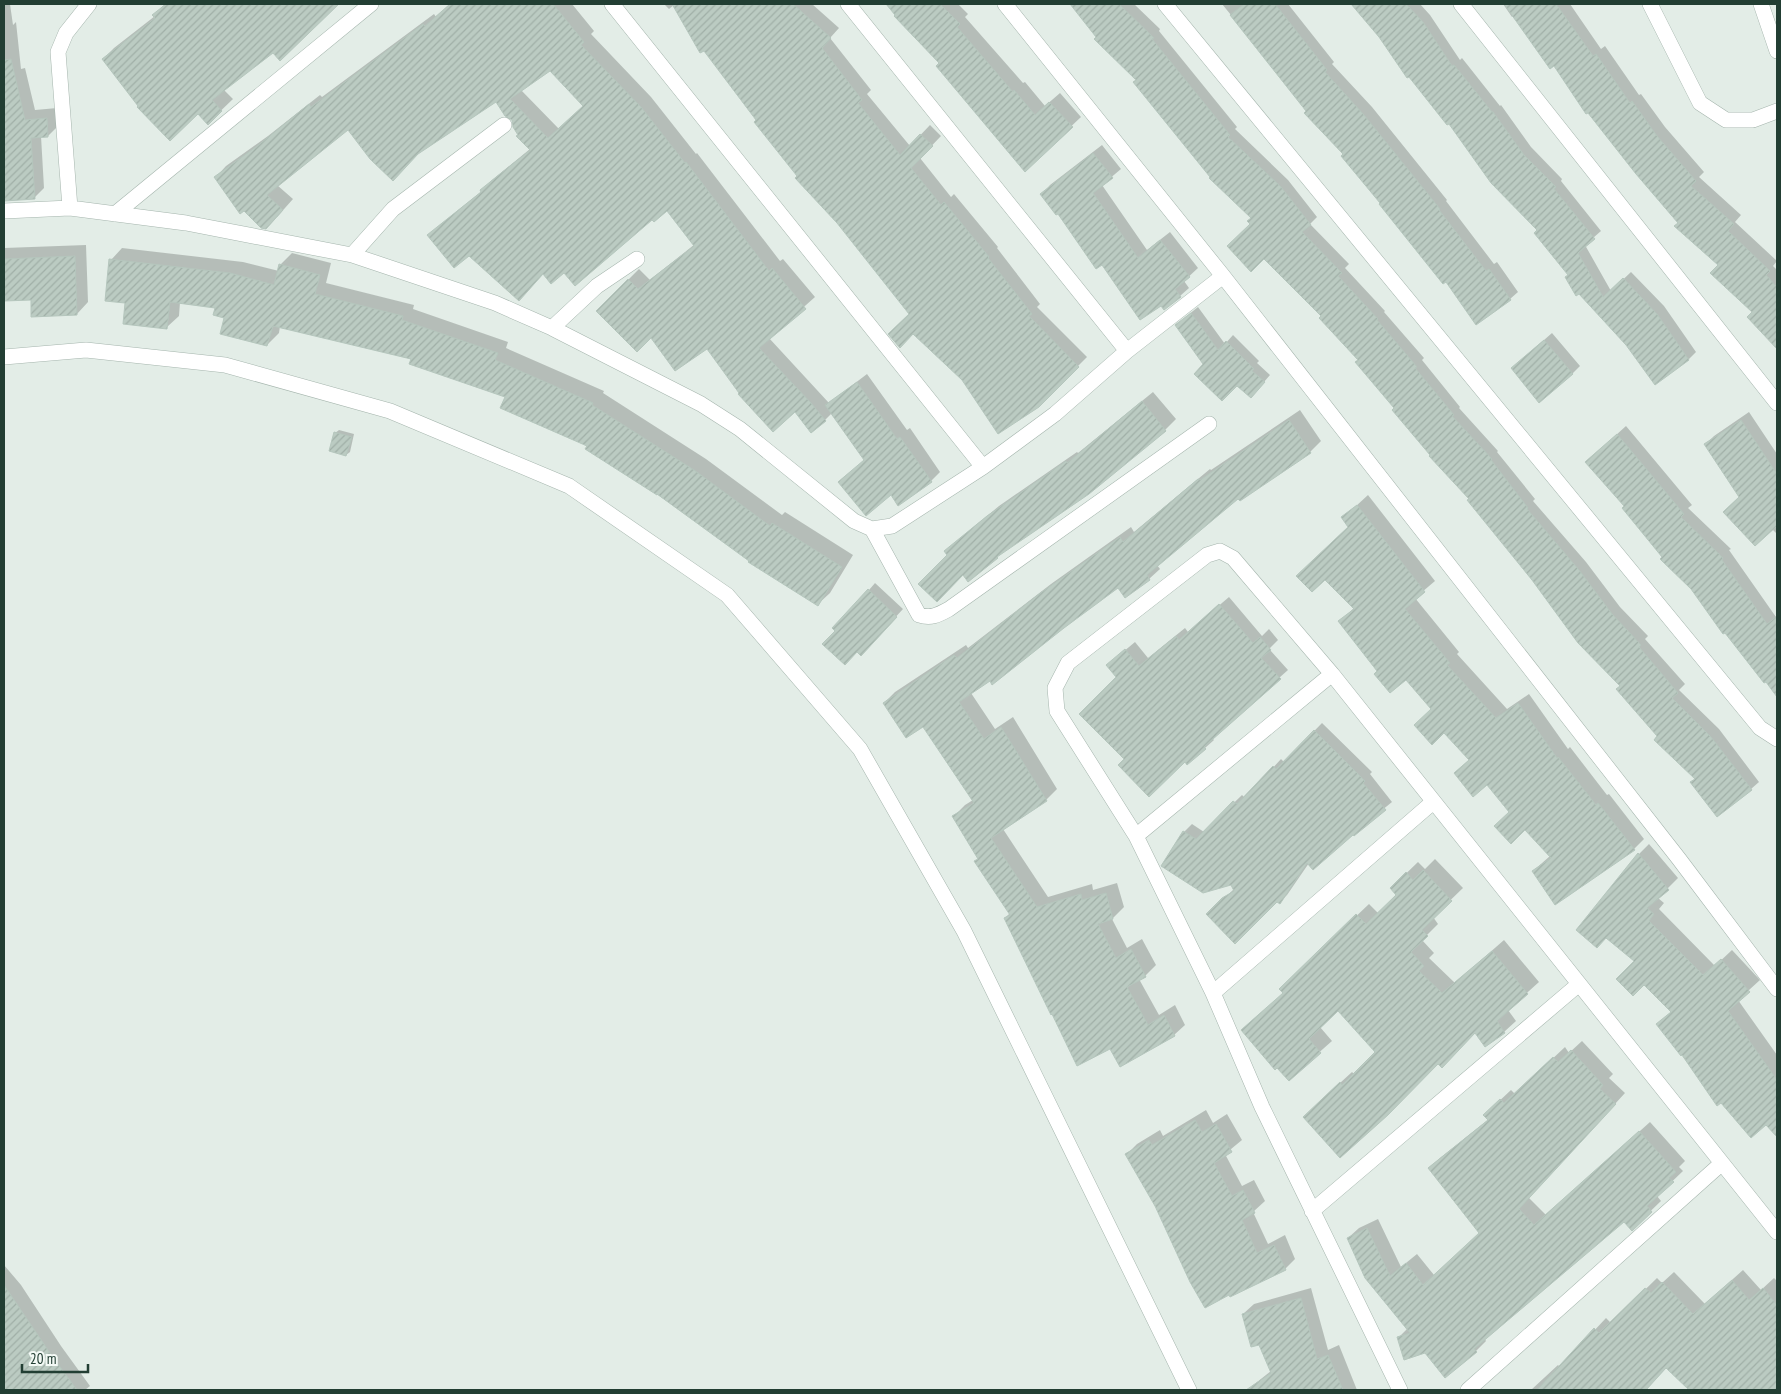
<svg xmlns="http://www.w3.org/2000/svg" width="1781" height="1394" viewBox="0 0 1781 1394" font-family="'PT Sans Narrow',sans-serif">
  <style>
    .shadow { fill: #0003; fill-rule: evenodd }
    .building { fill: url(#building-hatch); stroke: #b5c6bd; fill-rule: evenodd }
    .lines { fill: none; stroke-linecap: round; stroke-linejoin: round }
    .minor-casing { stroke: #a5b5ad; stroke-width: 16 }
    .tertiary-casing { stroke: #a5b5ad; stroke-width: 16 }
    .minor { stroke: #fff; stroke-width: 15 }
    .tertiary { stroke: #fff; stroke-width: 15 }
  </style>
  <defs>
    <pattern id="building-hatch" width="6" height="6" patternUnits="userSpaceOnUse" patternTransform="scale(1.25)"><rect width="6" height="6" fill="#bbcbc2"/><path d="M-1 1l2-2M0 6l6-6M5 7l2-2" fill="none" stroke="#a0afa7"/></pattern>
  </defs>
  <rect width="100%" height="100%" fill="#e3ede7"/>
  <!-- shadow -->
  <path class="shadow" d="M4,4H10L13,25L16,22L21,69L25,68L35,110L57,108L58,126L48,136H41L44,188L34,198L4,200Z
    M165,4H338L280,59L273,52L224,90L233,99L208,123L198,113L139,106L103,59L114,48L155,16L154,15Z
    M450,4H572L594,31L591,34L651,97L696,154L697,153L780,261L783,259L815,297L769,338L829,403L867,374L907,430L910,428L940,472L931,481L865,459L832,413L825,420L741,393L707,347L652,336L597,311L639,269L650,280L695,244L667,209L564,272L544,273L469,255L429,235L440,225L482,191L492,180L530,149L520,135L513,119L496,100L348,128L277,185L293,199L277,217L216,177L226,166L268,136L320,95L322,97L434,14L436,17ZM550,70L584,106L559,129L521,90Z
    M664,4H812L839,28L830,38L871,90L867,94L910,146L930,125L941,136L920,158L951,197L954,194L998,247L997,248L1040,304L1037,307L1087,357L1038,406L963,379L838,222L798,176L674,5L669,9Z
    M887,4H958L968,14L965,17L1023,83L1025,82L1045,106L1060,93L1081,117L1025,170L940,63Z
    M1071,4H1134L1160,29L1159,31L1237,127L1235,129L1288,180L1317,217L1310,224L1349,264L1345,268L1385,311L1384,312L1424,358L1422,360L1460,407L1459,408L1498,451L1497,452L1535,499L1533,501L1586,562L1620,607L1648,636L1645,639L1685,684L1679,690L1719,729L1759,782L1751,789L1696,779L1659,736L1621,685L1395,408L1359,360L1323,316L1251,224L1252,218L1211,177L1137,80L1098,37Z
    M1222,4H1288L1334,62L1332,64L1372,107L1447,200L1446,201L1494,264L1497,262L1518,292L1510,299L1446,280Z
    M1354,4H1420L1430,15L1460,60L1462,58L1500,106L1501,105L1531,147L1562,179L1561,181L1601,231L1585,245L1611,291L1631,272L1664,306L1696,352L1689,359L1655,383L1627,344L1569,274L1538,230Z
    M1503,4H1570L1601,49L1605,46L1639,95L1641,94L1665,127L1704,172L1699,177L1741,215L1735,222L1777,261L1773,266L1777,270V347L1749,317L1754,312L1719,265L1679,223L1554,64L1514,16L1512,17Z
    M1102,145L1121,169L1102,185L1147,250L1170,232L1198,268L1184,281L1189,288L1180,296L1161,304L1102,264L1042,194L1050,185Z
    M86,245L88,302L77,314L32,298L4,300V248Z
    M122,248L243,262L279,271L280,265L292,253L331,263L326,283L414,305L413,309L508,342L506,348L604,391L603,393L706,459L782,515L785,512L853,555L830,593L818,604L750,560L589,446L507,396L412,359L280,326L279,333L267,345L225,317L217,307L180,302L179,316L167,327L127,302L111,260Z
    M1198,307L1225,344L1233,335L1259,361L1257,363L1270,375L1257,390L1237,384L1205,364L1183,319Z
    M1552,333L1580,366L1572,374L1512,368Z
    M1153,392L1176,419L1165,430L1088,493L1003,551L969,581L945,551L999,506L1077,452L1078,453Z
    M1300,410L1321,441L1310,452L1240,500L1239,497L1157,565L1160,569L1149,579L1119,587L971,693L995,729L1013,717L1057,789L1046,800L1003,829L1048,897L1092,884L1093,890L1117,883L1124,907L1112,919L1127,948L1142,939L1156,965L1145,976L1139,979L1159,1015L1175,1005L1185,1025L1174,1035L1111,1048L1005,918L1010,913L954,816L965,805L973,800L923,725L884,703L895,692L966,645L968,648L1051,584L1131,527L1134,532L1210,469L1211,470Z
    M1749,412L1777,454V534L1740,497L1706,444L1714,436Z
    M1626,426L1692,505L1688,508L1731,549L1729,550L1776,617L1777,616V695L1692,588L1663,557L1626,506L1595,454Z
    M339,430L354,434L350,452L346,455L335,433Z
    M1368,495L1435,581L1415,598L1459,652L1457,654L1507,709L1529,694L1568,749L1570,747L1607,795L1609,794L1644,839L1634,849L1533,871L1550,856L1510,812L1488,783L1456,773L1470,759L1433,709L1406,678L1378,671L1339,622L1354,608L1350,526L1343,518Z
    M875,583L903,609L868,647L869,590Z
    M1229,597L1262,636L1269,629L1278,640L1269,649L1288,670L1212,738L1214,740L1205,748L1185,760L1125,759L1117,657L1135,642L1148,658L1185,628L1188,632Z
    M1322,723L1372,772L1370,774L1392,802L1354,833L1309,863L1287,895L1279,902L1276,900L1208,914L1234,889L1232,883L1163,865L1184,832L1192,824L1204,832L1242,795L1245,798L1281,759L1284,762Z
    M1649,844L1678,878L1658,898L1664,903L1659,909L1715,966L1732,950L1760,980L1738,1000L1777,1055V1135L1767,1123L1682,1054L1657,1024L1672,1011L1636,961L1639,854Z
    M1435,859L1463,888L1433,917L1438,924L1422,940L1434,953L1429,958L1455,983L1504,940L1539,982L1508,1010L1516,1021L1504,1032L1476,1031L1438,1062L1316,1105L1352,1072L1354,1074L1377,1052L1338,1010L1320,1027L1332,1041L1289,1079L1242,1030L1284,993L1292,977L1369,904L1378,913L1398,895L1391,888L1418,862L1425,869Z
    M1582,1041L1613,1074L1609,1078L1625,1093L1529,1198L1546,1215L1650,1122L1685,1161L1679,1167L1683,1171L1657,1196L1661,1201L1632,1229L1624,1220L1484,1338L1486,1341L1476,1351L1426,1352L1399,1337L1408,1328L1348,1238L1359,1228L1378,1219L1401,1267L1417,1254L1434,1275L1480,1233L1429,1168L1440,1158L1489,1119L1495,1105L1511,1090L1515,1094L1565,1047L1569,1053Z
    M1206,1110L1213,1123L1227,1114L1242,1140L1225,1154L1242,1186L1254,1180L1265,1201L1253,1212L1268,1244L1285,1235L1295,1259L1285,1269L1156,1205L1127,1154L1137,1144L1160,1130L1163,1136Z
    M4,1265L21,1285L61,1346L90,1386L85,1390H4Z
    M1743,1270L1761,1290L1774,1278L1777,1281V1390H1691L1667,1367L1645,1390H1531L1558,1365L1560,1367L1606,1318L1611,1323L1657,1278L1662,1283L1674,1272L1705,1304Z
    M1311,1288L1328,1350L1339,1345L1357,1390H1247L1271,1371L1260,1343L1243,1314L1254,1304Z"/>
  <!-- building -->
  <path class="building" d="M166,4H339L280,61L273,53L212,100L222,111L208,125L198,114L170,141L137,107L138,106L102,59L155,18L152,15Z
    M450,4H553L584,42L581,45L641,107L685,163L686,162L769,271L772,268L806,309L759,348L811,403L826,421L811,433L795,412L773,432L738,394L739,393L707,349L675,371L651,338L637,352L596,311L628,279L638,289L694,246L667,211L654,222L652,220L575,286L564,273L551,284L543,274L519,301L469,256L454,268L427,235L481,192L480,190L530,150L516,136L518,135L513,127L512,120L505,116L496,102L418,154L393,181L370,159L348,130L267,195L283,210L266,229L261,228L244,211L240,214L214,177L256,147L309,104L311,107L423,24L425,26ZM550,71L583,106L548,138L510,99Z
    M672,4H793L831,38L822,48L862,100L858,103L900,155L920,134L933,146L911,168L941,205L944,202L989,257L988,258L1032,314L1029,316L1079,367L1039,407L998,434L962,380L913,334L900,348L888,334L909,314L837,223L795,178L797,176L754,122L756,120L704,51L700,53Z
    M886,4H940L960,24L957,27L1013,92L1014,90L1035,115L1049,102L1073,127L1025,172L936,66L939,63L894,16L895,15Z
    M1070,4H1119L1154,38L1152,39L1230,135L1228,137L1281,187L1311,225L1302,232L1342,273L1338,276L1378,319L1377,320L1417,367L1415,368L1454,415L1452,416L1492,459L1491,460L1528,508L1527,509L1579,570L1612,614L1641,645L1639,647L1678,693L1672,698L1711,737L1752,790L1717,817L1690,782L1695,779L1654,740L1657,736L1616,689L1620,686L1578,643L1532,580L1467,500L1469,499L1429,456L1430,455L1392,410L1394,408L1355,362L1358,360L1319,318L1321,316L1264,259L1251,272L1227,246L1250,224L1247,221L1251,218L1209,178L1210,177L1133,82L1136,80L1094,39L1096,37Z
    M1244,4H1275L1327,70L1325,72L1364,115L1440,209L1439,210L1486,271L1489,269L1511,300L1476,325L1446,282L1443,284L1379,204L1380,203L1341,156L1343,154L1304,113L1306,111L1230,15Z
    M1351,4H1406L1423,22L1452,66L1454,65L1492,112H1493L1524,155L1556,187L1554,189L1595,239L1578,253L1603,297L1623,278L1657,314L1689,360L1655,385L1626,345L1579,294L1576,296L1565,277L1568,275L1534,233L1537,230L1491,183L1449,124L1447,125L1409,77L1407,78L1379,37Z
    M1504,4H1556L1593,56L1596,54L1630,103L1632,101L1657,136L1696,181L1691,186L1734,224L1728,231L1770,271L1766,275L1777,287V349L1747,317L1752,312L1710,273L1718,265L1674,226L1678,223L1636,174L1588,113L1586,114L1554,66L1550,69Z
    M11,59L25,120L47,118L48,137L31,138L35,199L4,201V60Z
    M1093,153L1113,178L1093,193L1138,258L1160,240L1190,277L1175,289L1181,297L1164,310L1161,306L1140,320L1102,265L1096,269L1058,214L1056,215L1040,194Z
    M75,256L77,315L31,317V300L4,301V259Z
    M109,259L230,273L274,285L279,264L320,275L315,294L403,316L402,320L498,353L495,360L593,403L592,405L694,470L770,526L772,523L842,567L818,606L748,562L749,561L657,494V495L585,449L587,446L500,408L505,397L409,364L411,359L273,326L267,346L220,334L224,318L213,315L215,308L170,302L167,329L123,324L125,303L105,301Z
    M1191,313L1218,350L1226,341L1254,369L1252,371L1265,382L1251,398L1237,386L1222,401L1194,374L1203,364L1175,325Z
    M1544,340L1573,374L1539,403L1511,368Z
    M857,382L897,439L900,437L932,482L898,506L891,495L866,516L838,482L864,460L825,405Z
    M1142,401L1166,431L1089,494L997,557L998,558L968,582L963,575L937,602L918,584L947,555L944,551L987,516L1066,461L1067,463Z
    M1289,420L1311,453L1240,501L1238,499L1147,575L1150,580L1125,598L1118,588L1064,628L992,685L990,681L959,702L984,739L1001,727L1047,801L991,838L1037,907L1081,894L1082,900L1106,893L1113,919L1098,924L1116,958L1131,949L1146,977L1127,987L1148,1025L1164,1015L1175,1036L1120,1067L1110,1049L1077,1066L1052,1014L1051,1015L1004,918L1010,915L974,861L978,859L952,816L974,803L923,727L906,738L883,703L954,655L957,658L1039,594L1120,537L1123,542L1198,479L1200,480Z
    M1741,420L1777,474V526L1755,546L1723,512L1739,497L1704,444Z
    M334,432L352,437L346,456L329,451Z
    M1617,434L1684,514L1681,517L1723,558L1722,560L1767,624L1777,616V697L1766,682L1764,683L1725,633L1723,634L1691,589L1660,559L1662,557L1622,508L1624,506L1585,462Z
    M1357,505L1425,592L1405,609L1450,663L1447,665L1496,718L1518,703L1557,758L1558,757L1596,805L1598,803L1635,850L1555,905L1532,871L1551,858L1525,830L1511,844L1494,826L1509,812L1487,785L1473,797L1454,773L1469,760L1444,733L1432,745L1414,725L1431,709L1406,680L1390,693L1374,674L1377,671L1338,621L1354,609L1325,580L1312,592L1296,576L1348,527L1341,517Z
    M868,589L897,617L861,656L857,652L845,665L822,644L835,631L832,628Z
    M1219,604L1253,643L1260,637L1271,650L1261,658L1281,679L1204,747L1206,749L1187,765L1185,762L1149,797L1118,765L1124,759L1079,714L1116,677L1106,665L1125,649L1139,666L1176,636L1179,640Z
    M1314,730L1365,781L1363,783L1386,810L1354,836L1353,835L1313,870L1307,863L1280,904L1277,902L1235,944L1206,914L1222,898L1234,891L1231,885L1203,893L1161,866L1183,831L1196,839L1233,801L1237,804L1273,766L1276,769Z
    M1638,853L1669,890L1647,908L1654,914L1649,921L1703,975L1721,959L1750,992L1728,1011L1777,1080V1137L1766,1125L1751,1138L1721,1103L1717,1106L1682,1055L1681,1056L1656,1024L1671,1012L1644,985L1633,996L1616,979L1634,961L1606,938L1597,948L1576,930Z
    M1423,870L1452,901L1422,930L1428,936L1411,952L1424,966L1419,971L1442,993L1492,951L1528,994L1497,1021L1505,1033L1485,1047L1475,1033L1442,1068L1438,1064L1388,1115L1340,1158L1303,1117L1340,1082L1342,1085L1375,1052L1338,1011L1309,1039L1321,1053L1289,1081L1277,1068L1275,1070L1241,1030L1283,993L1279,989L1356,914L1366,924L1396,895L1390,888L1406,872L1413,880Z
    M1571,1050L1603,1085L1600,1089L1616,1104L1519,1209L1534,1225L1639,1131L1676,1172L1669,1178L1674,1182L1647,1206L1652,1212L1632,1231L1624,1222L1474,1349L1477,1352L1445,1378L1425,1353L1404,1360L1397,1337L1410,1333L1365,1278L1347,1238L1367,1228L1390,1276L1406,1263L1423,1285L1479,1233L1428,1168L1488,1120L1483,1115L1500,1099L1504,1103L1553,1057L1558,1062Z
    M1195,1120L1202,1132L1216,1124L1232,1152L1214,1163L1232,1196L1243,1190L1255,1213L1242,1220L1257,1253L1274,1245L1286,1270L1230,1297L1229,1295L1205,1308L1190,1282L1155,1206L1125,1154L1149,1140L1152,1145Z
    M1732,1280L1749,1300L1763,1288L1777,1305V1390H1689L1666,1368L1646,1390H1537L1594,1328L1599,1333L1645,1288L1651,1293L1662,1282L1693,1314Z
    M4,1285L52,1356L77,1390H4Z
    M1301,1298L1317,1359L1328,1355L1343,1390H1246L1271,1373L1259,1345L1251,1347L1242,1314Z"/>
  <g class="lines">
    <!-- minor casing -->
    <g class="minor-casing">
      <path id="minor" d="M612,4L983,467
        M848,4L1127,351
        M1005,4L1223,276L1679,859L1777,989
        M1165,4L1760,728L1777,739
        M1461,4L1777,403
        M1650,4L1700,103L1726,120H1753L1777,111
        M1761,4L1777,51
        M70,208L58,52L66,33L89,4
        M4,211L70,208L186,223L352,255L495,303L552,328L701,404L740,429L854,521L872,529L892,526L983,467L1055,414L1127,351L1223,276
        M115,214L371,4
        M352,255L393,209L504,125
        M552,328L597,286L637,259
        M872,529L919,615C931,619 938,615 949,609L1209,424
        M1136,836L1332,674
        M1213,993L1433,802
        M1312,1211L1579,984
        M1400,1390L1262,1107L1213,993L1136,836L1057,711L1055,688L1068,663L1207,555L1220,551L1233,558L1332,674L1777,1232
        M1468,1390L1722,1163"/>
    </g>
    <!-- tertiary casing -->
    <g class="tertiary-casing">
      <path id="tertiary" d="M4,357L86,350L225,365L390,411L569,486L727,595L860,749L964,931L1189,1390"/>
    </g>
    <!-- minor -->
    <use href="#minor" class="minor"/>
    <!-- tertiary -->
    <use href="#tertiary" class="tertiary"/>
  </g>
  <!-- border -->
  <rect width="1781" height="1394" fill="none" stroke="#223e33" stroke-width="10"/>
  <!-- scale -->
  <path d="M22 1364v8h66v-8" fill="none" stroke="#223e33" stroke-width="2.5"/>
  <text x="30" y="1364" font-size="15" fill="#223e33" stroke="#f3f9f5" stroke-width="4" paint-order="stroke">20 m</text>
</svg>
